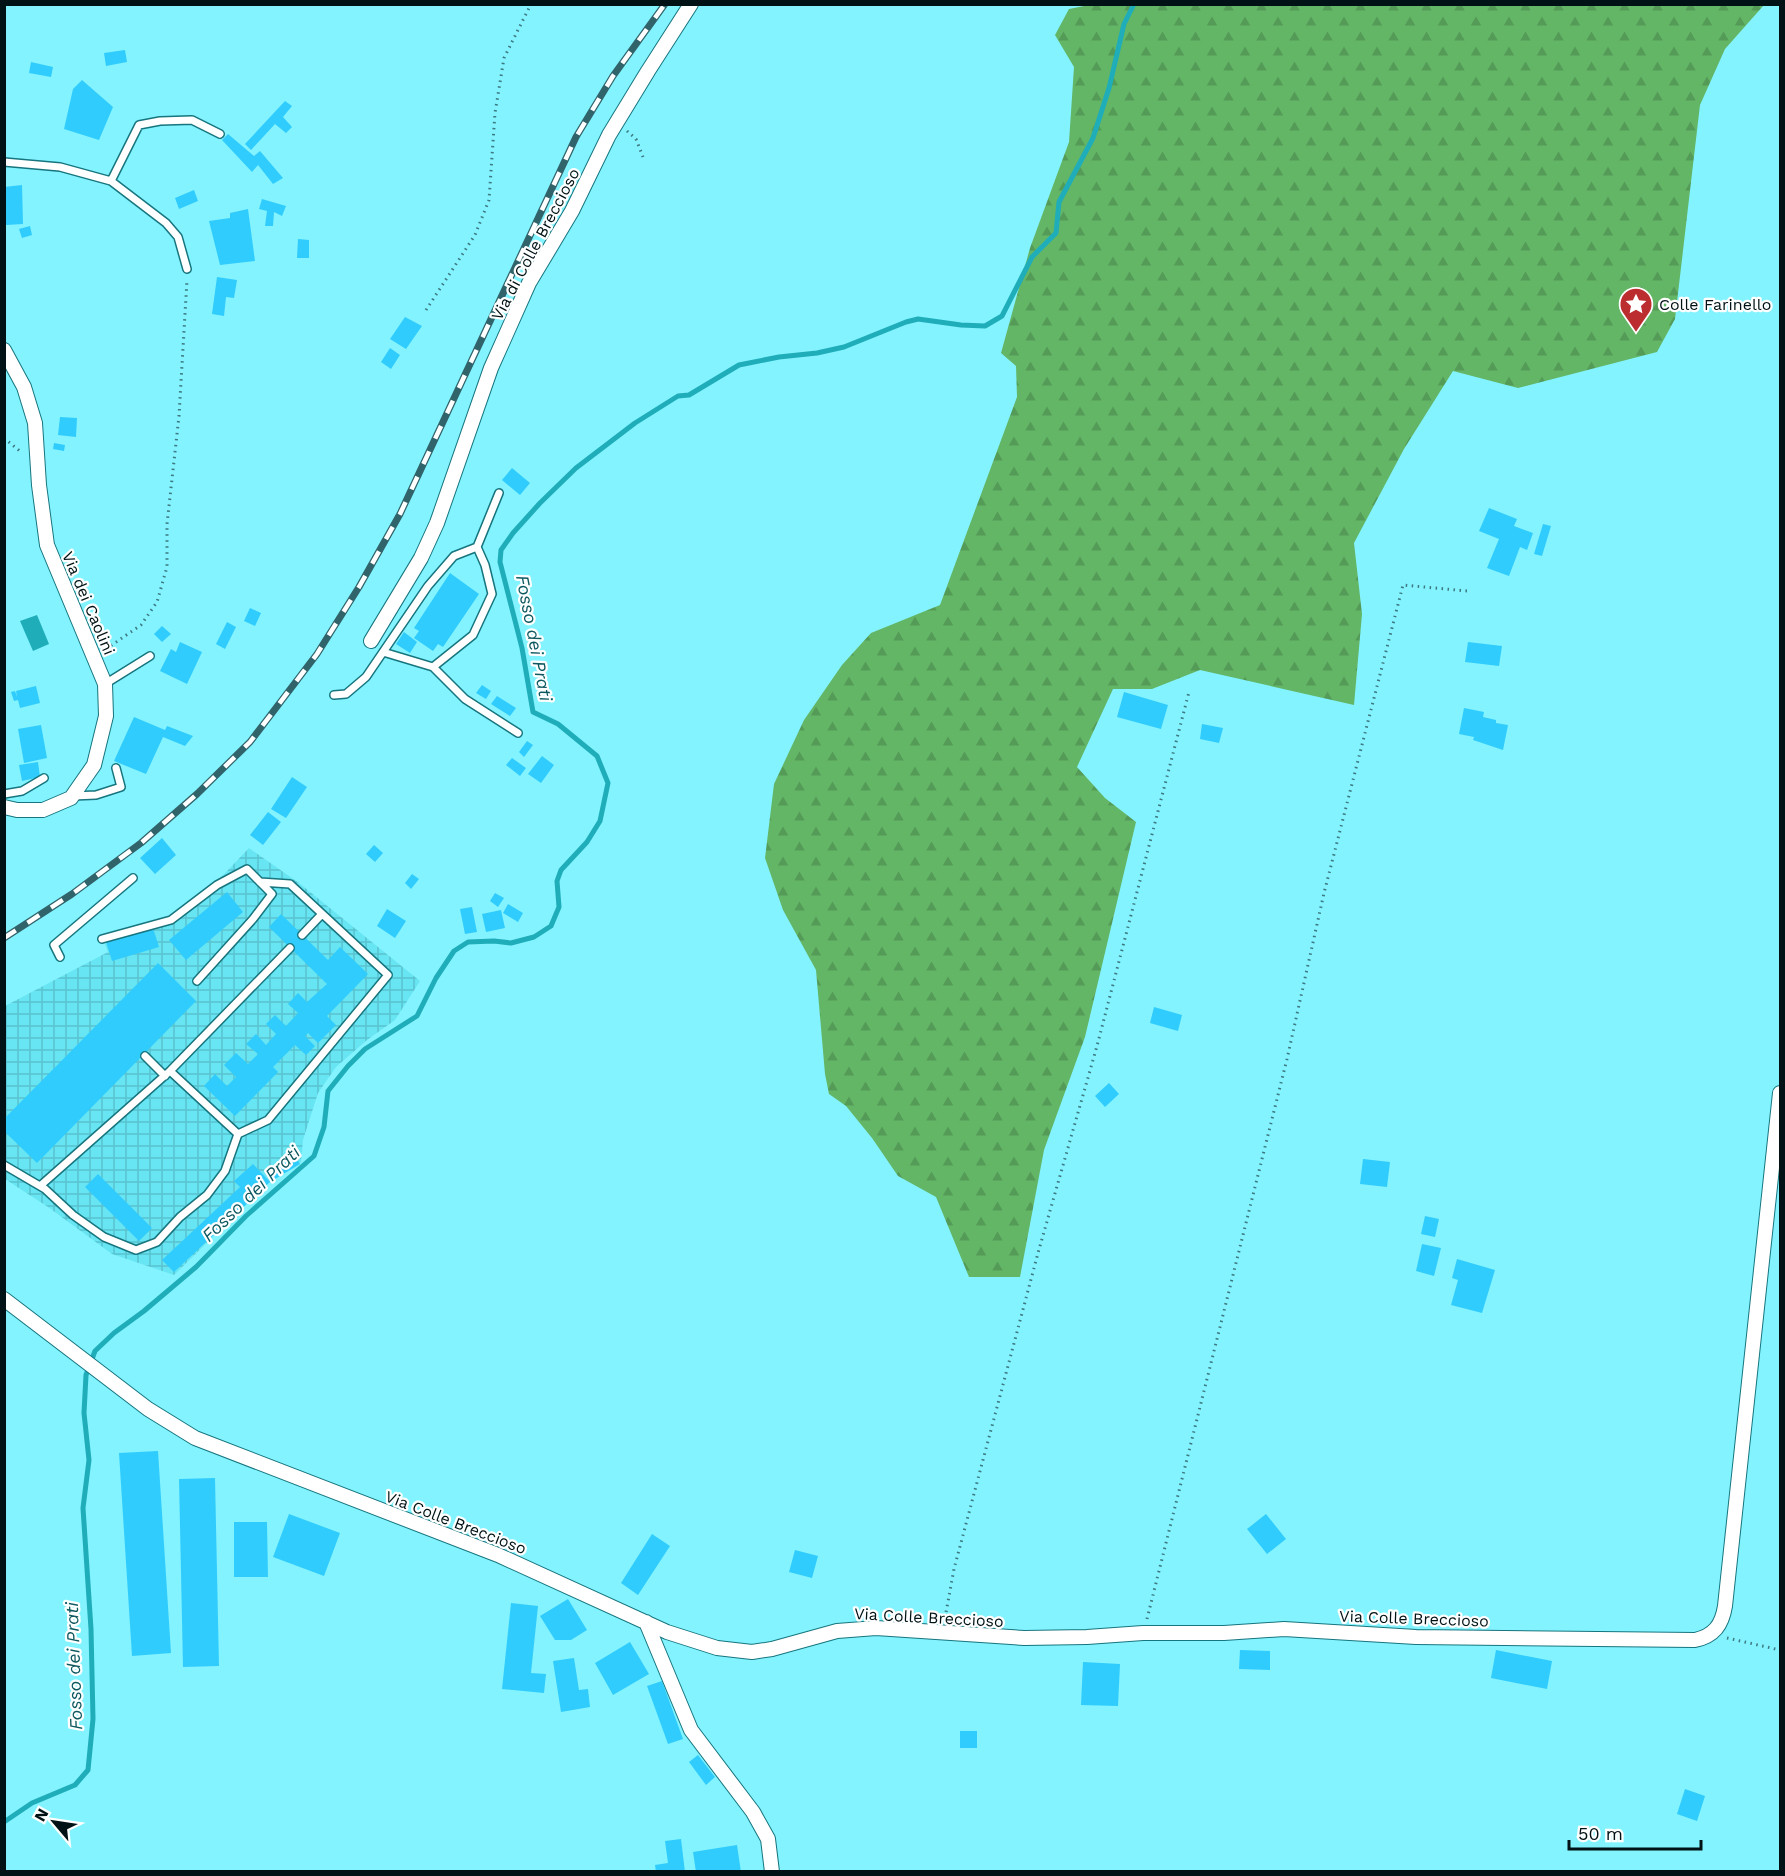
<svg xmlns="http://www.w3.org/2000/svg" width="1785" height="1876" viewBox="0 0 1785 1876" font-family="'Work Sans',sans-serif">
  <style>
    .industrial { fill: url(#industrial-grid) }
    .forest { fill: url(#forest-firs) }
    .water { fill: #1fadba }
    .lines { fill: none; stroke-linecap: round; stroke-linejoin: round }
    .stream { stroke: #1fadba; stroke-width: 5 }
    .building { fill: #30ccfd }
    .service-casing { stroke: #16757e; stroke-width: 10 }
    .minor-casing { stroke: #16757e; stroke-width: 16 }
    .path { stroke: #3c7980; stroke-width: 3; stroke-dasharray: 1.5 4.5; stroke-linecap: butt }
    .service { stroke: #fff; stroke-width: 7 }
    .minor { stroke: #fff; stroke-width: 14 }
    .rail-casing { stroke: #30646a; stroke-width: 7 }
    .rail { stroke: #fff; stroke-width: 4.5; stroke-dasharray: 14; stroke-linecap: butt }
    .labels { text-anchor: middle; stroke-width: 4.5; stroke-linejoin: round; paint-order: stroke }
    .street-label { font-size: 16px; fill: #001215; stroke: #fff }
    .poi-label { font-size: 16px; fill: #001215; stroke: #fff; text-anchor: start }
    .water-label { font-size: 18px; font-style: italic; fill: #0e585f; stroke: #fff }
  </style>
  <defs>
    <pattern id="industrial-grid" width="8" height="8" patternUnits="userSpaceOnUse" patternTransform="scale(1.5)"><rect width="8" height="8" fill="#68e5f2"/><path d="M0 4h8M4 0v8" fill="none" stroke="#58c3cf"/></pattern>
    <pattern id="forest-firs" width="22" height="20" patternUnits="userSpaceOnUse" patternTransform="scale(1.5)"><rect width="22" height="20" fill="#63b666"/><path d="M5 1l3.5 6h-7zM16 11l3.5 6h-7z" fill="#549b58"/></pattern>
  </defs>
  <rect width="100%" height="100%" fill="#83f3ff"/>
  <!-- industrial -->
  <path class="industrial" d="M249,848L299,883L420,981L395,1020L367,1040L336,1067L318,1093L303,1140L301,1162L271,1180L174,1275L112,1254L48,1207L5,1179V1006L108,952L105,944L156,924L208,891Z"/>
  <!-- forest -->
  <path class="forest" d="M1094,4L1764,5L1725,49L1700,105L1675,319L1657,352L1518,388L1453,371L1404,449L1354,543L1362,614L1354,705L1200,670L1152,689H1113L1077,767L1105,798L1136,822L1085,1037L1044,1150L1020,1277H969L936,1197L898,1176L872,1138L846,1106L829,1094L825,1074L816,970L783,910L765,858L774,784L804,720L842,665L871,633L940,605L1017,397L1016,366L1001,353L1030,248L1069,142L1074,67L1055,35L1069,9Z"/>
  <!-- water -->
  <path class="water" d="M37,615L49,644L33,651L20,621Z"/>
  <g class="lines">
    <!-- stream -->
    <path class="stream" d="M4,1822L32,1803L75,1785L88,1770L93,1719L91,1629L83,1508L89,1460L84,1413L86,1375L95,1351L114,1333L144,1311L196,1267L246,1216L314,1156L324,1127L328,1091L348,1066L365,1049L417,1016L436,978L454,951L468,942L494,941L511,943L534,937L551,926L559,907L557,881L561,870L587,842L600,821L608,783L597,756L558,724L533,712L522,648L500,562L501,550L513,533L540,503L576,468L635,423L678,396L689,395L739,365L779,357L817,353L844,347L906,322L918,319L961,325L985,326L1002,316L1032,257L1056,233L1059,202L1093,138L1109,88L1124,24L1134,4"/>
  </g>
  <!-- building -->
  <path class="building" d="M125,50L127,62L106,66L104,53Z
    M31,62L53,67L51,77L29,73Z
    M82,80L113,107L99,140L64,129L73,89Z
    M285,101L292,106L283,117L292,127L286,133L275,124L251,150L245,144Z
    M228,134L254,156L260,151L283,178L273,184L258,165L252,172L222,140Z
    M22,185L23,224L6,225L4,187Z
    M194,190L198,201L179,209L175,198Z
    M262,199L286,206L282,216L274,212L273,226H265L267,211L259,209Z
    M248,209L255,261L220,265L209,221L230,218V213Z
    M30,226L32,235L22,238L19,229Z
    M298,239L309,240V258H297Z
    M217,277L237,280L234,298L226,297L224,316L212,314Z
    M405,317L422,326L406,349L390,339Z
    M390,348L400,355L391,369L381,362Z
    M60,417L77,418L76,437L58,435Z
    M54,443L65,445L64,451L53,449Z
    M512,468L530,483L520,495L502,480Z
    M1489,508L1517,519L1514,526L1533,533L1527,550L1520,547L1509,576L1487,568L1499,539L1479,531Z
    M1543,524L1551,526L1542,556L1534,554Z
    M450,573L479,594L443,647L438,644L433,651L414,638L419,631L414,628Z
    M250,608L261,613L255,626L244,621Z
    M227,622L236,627L225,649L216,644Z
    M162,626L171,634L162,642L154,634Z
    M404,632L417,642L410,653L396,644Z
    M180,642L202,652L187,684L160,671L171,649L176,652Z
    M1468,642L1502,646L1499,666L1465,662Z
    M482,685L491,691L486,699L476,693Z
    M36,686L40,703L20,708L18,700L14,701L11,692L15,691L17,697L16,691Z
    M1124,692L1168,705L1161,729L1117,717Z
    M497,696L516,708L510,716L491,704Z
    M1464,708L1484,712L1483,717L1496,720V723L1508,725L1503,750L1473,740L1474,737L1459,734Z
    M134,717L165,730L167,726L193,736L185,746L163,737L146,774L114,761Z
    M1202,724L1223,728L1219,743L1200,739Z
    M41,725L47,758L24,763L18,729Z
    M527,741L533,745L524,757L519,752Z
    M542,756L554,765L541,783L528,774Z
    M512,758L526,768L520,776L506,765Z
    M38,762L40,777L22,781L19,765Z
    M292,777L307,787L286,818L271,809Z
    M268,812L281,822L263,845L250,835Z
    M162,838L176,855L155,874L140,858Z
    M374,845L383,853L375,862L366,854Z
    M412,874L419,879L411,889L405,883Z
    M227,892L243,912L186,960L169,940Z
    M495,893L504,898L498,907L490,901Z
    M508,904L523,913L518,922L503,913Z
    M472,907L477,932L465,934L460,909Z
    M387,909L406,921L395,938L377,926Z
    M501,910L505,928L486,932L482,914Z
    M281,914L328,960L340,947L368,974L327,1016L336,1025L318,1043L308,1033L305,1036L315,1046L306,1055L295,1045L273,1067L278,1072L235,1116L204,1086L215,1074L227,1086L236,1077L224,1065L236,1053L248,1064L258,1054L246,1044L256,1034L266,1045L276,1034L266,1024L275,1015L286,1026L298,1013L288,1004L298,993L307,1002L327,984L269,927Z
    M153,928L159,947L112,961L106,942Z
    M158,963L196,1001L37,1163L4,1131V1119Z
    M1154,1007L1182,1015L1178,1031L1150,1023Z
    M1109,1083L1119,1094L1105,1107L1095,1096Z
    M295,1155L300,1164L270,1182L265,1173Z
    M1363,1159L1390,1162L1387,1187L1360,1184Z
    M253,1164L270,1182L174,1272L162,1260L240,1187L234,1181Z
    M98,1174L152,1228L139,1241L85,1187Z
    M1425,1216L1439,1219L1435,1237L1421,1234Z
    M1422,1244L1441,1248L1434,1276L1416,1271Z
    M1457,1259L1495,1270L1482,1313L1451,1305L1458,1280L1452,1278Z
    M158,1451L171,1653L132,1656L119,1453Z
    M215,1478L219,1666L183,1667L179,1479Z
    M289,1514L340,1533L324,1576L273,1557Z
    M1266,1514L1286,1539L1267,1554L1247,1529Z
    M234,1522H267L268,1577H234Z
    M652,1534L670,1546L638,1595L621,1583Z
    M795,1550L818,1556L812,1578L789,1572Z
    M568,1599L587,1630L571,1640H555L540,1616Z
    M511,1603L538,1606L531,1673L546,1674L544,1693L502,1689Z
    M630,1642L649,1674L613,1695L595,1663Z
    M1240,1650L1270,1651V1670L1239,1669Z
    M1496,1650L1552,1661L1547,1689L1491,1678Z
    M574,1658L579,1690L588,1689L590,1707L561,1712L553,1661Z
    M1083,1662L1120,1664L1118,1706L1081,1705Z
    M662,1681L683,1739L668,1744L647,1686Z
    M960,1731H977V1748H960Z
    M698,1755L715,1777L706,1785L689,1762Z
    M1685,1789L1705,1796L1697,1821L1677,1814Z
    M681,1839L685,1872H656L655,1865L668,1863L665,1841Z
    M737,1845L741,1872H696L693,1852Z"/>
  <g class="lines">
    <!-- service casing -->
    <g class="service-casing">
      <path id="service" d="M4,162L60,167L111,181L166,223L178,237L187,269
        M111,181L139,125L160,121L192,120L220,134
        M477,547L499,493
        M383,652L433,667L465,699L518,733
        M105,684L150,656
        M334,695L346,694L366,677L428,586L454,556L477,547L485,565L492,594L473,635L433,667
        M4,794L22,791L44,778
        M73,796L96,795L121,787L116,768
        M302,935L322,914
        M102,939L171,920L217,885L247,869L272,894L253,919L197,981
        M60,957L54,945L133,878
        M145,1056L165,1076
        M170,1071L290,948
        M4,1165L45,1189L73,1215L104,1237L136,1250L157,1242L180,1217L207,1195L225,1171L238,1134L268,1120L388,975L290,884L260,882
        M40,1186L170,1071L238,1134"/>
    </g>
    <!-- minor casing -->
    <g class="minor-casing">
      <path id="minor" d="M4,350L24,387L35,423L39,485L47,545L105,684L106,716L94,765L71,798L43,810H17L4,807
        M371,641L421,558L437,523L491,368L529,283L572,211L609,135L648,71L691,4
        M4,1299L148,1409L195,1438L498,1555L667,1632L717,1648L752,1652L772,1649L837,1631L876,1628L1024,1638L1087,1637L1143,1633H1224L1284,1629L1416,1637L1695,1640C1714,1636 1722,1625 1725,1606L1780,1093
        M646,1622L691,1730L753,1812L768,1839L772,1872"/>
    </g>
    <!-- path -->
    <path class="path" d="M627,131L636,139L643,157
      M426,310L475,235L489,200L495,113L504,58L531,4
      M4,438L21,452
      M106,649L141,625L157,602L167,567V524L179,416L187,280
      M945,1618L954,1569L1038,1253L1097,1046L1189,692
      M1147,1619L1287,1059L1324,893L1403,585L1467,591
      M1727,1638L1780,1650"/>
    <!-- service -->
    <use href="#service" class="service"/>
    <!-- minor -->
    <use href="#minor" class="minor"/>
    <!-- rail casing -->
    <g class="rail-casing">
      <path id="rail" d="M4,938L72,894L141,843L197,794L250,742L317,654L359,587L400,514L576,137L613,76L665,4"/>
    </g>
    <!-- rail -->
    <use href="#rail" class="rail"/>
  </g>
  <!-- icons -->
  <defs>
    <g id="sight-pin" transform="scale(1.725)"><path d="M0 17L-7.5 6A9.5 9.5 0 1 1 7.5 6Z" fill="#bc2d30" stroke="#fff"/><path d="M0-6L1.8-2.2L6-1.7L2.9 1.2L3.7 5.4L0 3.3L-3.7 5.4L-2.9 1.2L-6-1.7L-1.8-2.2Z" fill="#fff"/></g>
  </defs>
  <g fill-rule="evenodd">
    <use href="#sight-pin" x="1636" y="304"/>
  </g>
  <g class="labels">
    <!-- street labels -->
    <g class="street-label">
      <text transform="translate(535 244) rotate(-62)" y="6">Via di Colle Breccioso</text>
      <text transform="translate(89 603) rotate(67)" y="6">Via dei Caolini</text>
      <text transform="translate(456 1522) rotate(21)" y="6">Via Colle Breccioso</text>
      <text transform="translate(929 1617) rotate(3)" y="6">Via Colle Breccioso</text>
      <text transform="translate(1414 1618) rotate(2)" y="6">Via Colle Breccioso</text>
    </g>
    <!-- poi labels -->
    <g class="poi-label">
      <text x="1659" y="310">Colle Farinello</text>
    </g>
    <!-- water labels -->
    <g class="water-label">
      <text transform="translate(534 638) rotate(79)" y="6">Fosso dei Prati</text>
      <text transform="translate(251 1194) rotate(-44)" y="6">Fosso dei Prati</text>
      <text transform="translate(74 1666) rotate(-92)" y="6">Fosso dei Prati</text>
    </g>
  </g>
  <!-- border -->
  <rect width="1785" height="1876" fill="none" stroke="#001215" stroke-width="12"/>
  <!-- north arrow -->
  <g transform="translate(54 1822) rotate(299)" stroke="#ffffff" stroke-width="4.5" paint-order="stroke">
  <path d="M0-4.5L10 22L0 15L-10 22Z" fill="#001215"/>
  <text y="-9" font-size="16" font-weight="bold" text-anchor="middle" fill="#001215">N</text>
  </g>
  <!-- scale -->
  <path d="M1569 1840v9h132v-9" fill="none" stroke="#001215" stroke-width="3"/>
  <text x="1578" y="1840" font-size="18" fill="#001215" stroke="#ffffff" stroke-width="4.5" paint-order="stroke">50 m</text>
</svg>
